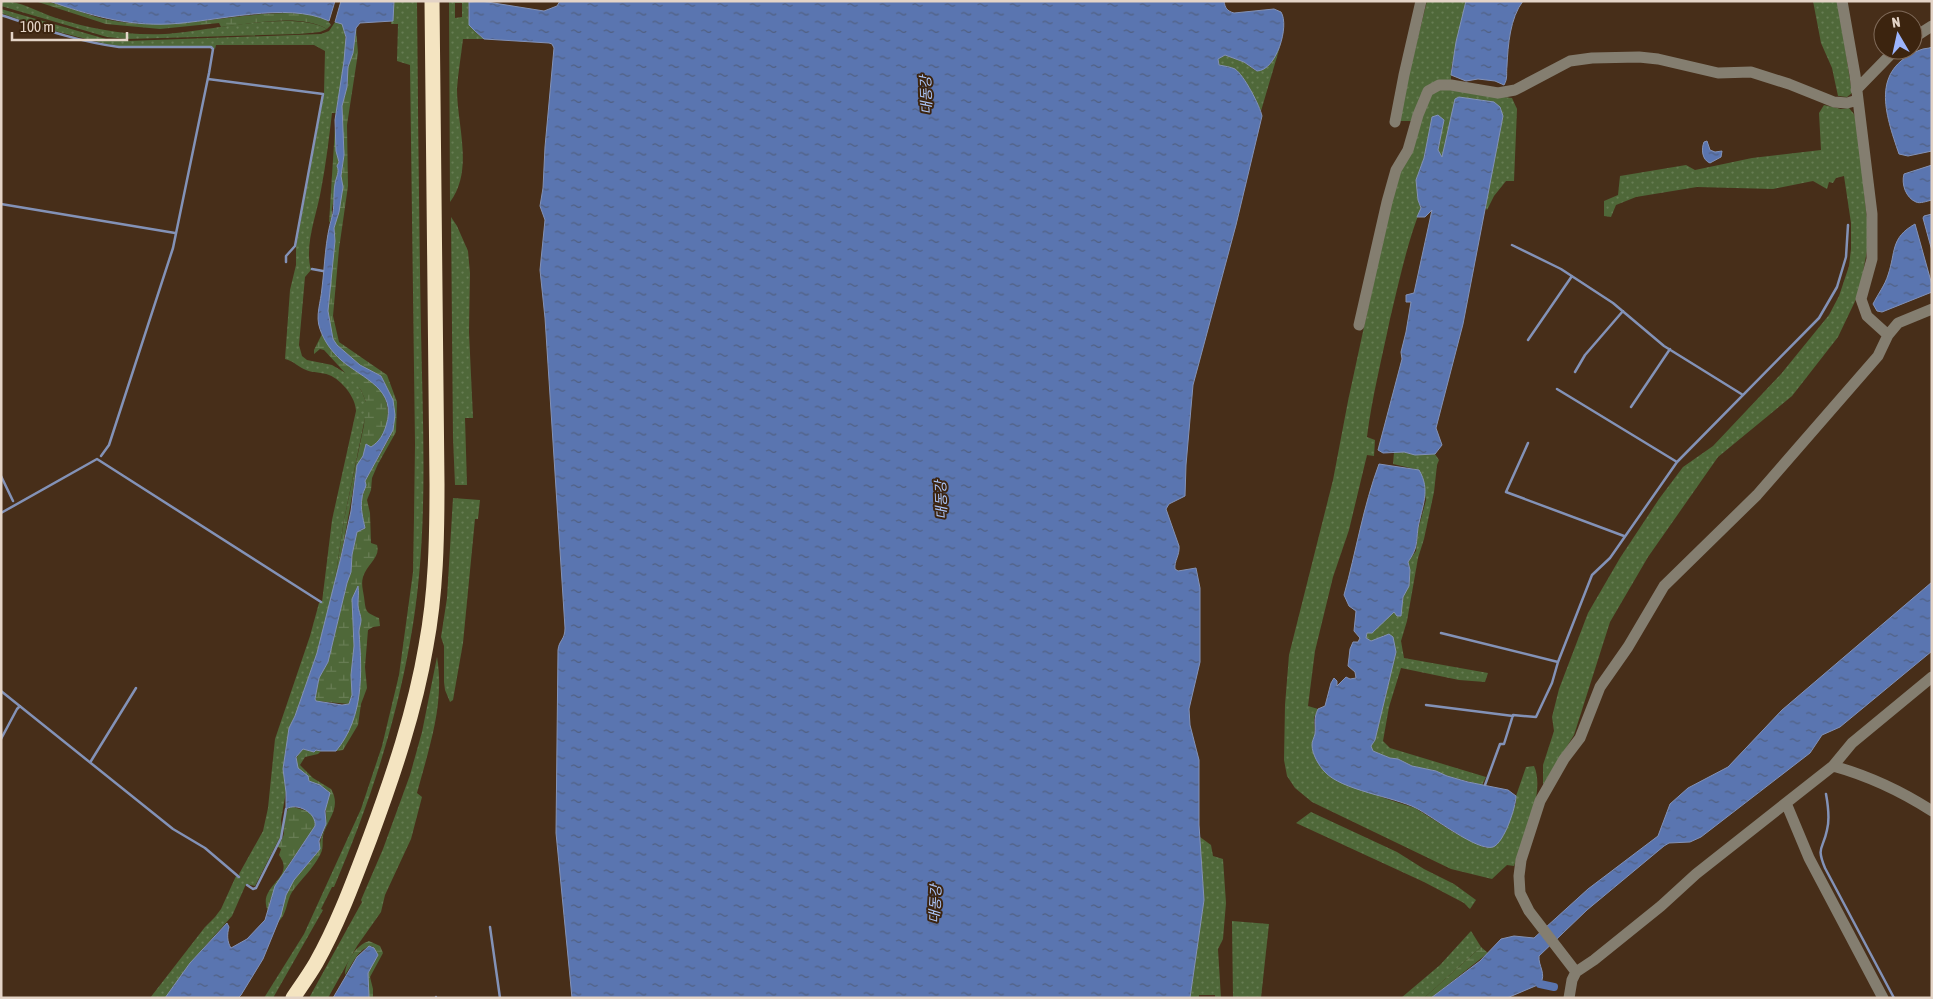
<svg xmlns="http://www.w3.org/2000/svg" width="1933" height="999" viewBox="0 0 1933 999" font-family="'Asap Condensed','Noto Sans KR',sans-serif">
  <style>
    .grass { fill: url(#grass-dots); fill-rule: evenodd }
    .wetland { fill: url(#wetland-marsh) }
    .water { fill: url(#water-ripples); stroke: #8392b7 }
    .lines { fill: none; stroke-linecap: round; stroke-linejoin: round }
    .stream { stroke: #8392b7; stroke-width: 2.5 }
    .canal { stroke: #5a75b0; stroke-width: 8 }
    .minor { stroke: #847e70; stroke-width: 11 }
    .highway { stroke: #f4e4c1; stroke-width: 15 }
    .labels { text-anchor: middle; stroke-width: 4; stroke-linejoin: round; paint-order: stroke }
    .water-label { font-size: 14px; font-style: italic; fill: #abc4f6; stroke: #3c240f }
  </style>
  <defs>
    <pattern id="grass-dots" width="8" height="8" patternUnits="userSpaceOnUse" patternTransform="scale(1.25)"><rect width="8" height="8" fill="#4f6839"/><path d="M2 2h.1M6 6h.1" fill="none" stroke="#687d54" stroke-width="1.8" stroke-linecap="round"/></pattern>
    <pattern id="wetland-marsh" width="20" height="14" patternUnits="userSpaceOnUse" patternTransform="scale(1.25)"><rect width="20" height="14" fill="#4f6839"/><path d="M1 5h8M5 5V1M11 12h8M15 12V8" fill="none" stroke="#687d54"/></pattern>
    <pattern id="water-ripples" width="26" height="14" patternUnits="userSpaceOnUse" patternTransform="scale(1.25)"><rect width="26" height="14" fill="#5a75b0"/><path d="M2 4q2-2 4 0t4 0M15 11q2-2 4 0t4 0" fill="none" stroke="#516082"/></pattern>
  </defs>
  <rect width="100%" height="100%" fill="#472e19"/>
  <!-- grass -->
  <path class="grass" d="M1,1C22,1 37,12 56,18C91,29 128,36 165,34C205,32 294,9 327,29L320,32L299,34L127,39L107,37L1,6Z
    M394,1H417C418,111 419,221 421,331C423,434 429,540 410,642C395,727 368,808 334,887H332L321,909L323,910L273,998H264L304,934L361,809L382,746L399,675L413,572L414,518L415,444L410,65L397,61L398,24H391Z
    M449,1L469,2C468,21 467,27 484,39H463C461,56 458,73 457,89C457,126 474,170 450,202ZM455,3H462V17L455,18Z
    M1427,1H1466L1451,69V82L1433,83L1412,121H1400L1404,93Z
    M1813,1H1838L1852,93L1847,97L1838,96L1832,68L1821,43Z
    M1,9L106,39L127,41L321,34L329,31L335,22L342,24C352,44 339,90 336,113H332C329,138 326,164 321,190C317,214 304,245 311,270L305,277L299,345L302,356L307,360L332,365L349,375L361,390L366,402V413L344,520L333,593L317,653L295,716L289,728L283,769L286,792L281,820L282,833L255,886L246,884L232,916L190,963L165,998H150L205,927L215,917L221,909L236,876L240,878L239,874L263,831L268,808L275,739L310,636L319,603L322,602L332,520L356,411C356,398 342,380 329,375C322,372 313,373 306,370C298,367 294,361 285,359L290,290L296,265V247L324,93L325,51L314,45H216L215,49L211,46H119L106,44L43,28L1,13Z
    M1281,43L1261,111L1248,87L1235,69L1219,65L1218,59L1225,55L1244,62L1256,71C1271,70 1276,55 1281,43Z
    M1443,89L1512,98L1517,109L1514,181H1506L1494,196L1487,210L1485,207L1503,116L1442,158L1438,150L1444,120L1432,117L1424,158L1416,180L1418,200L1421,208C1407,243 1399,282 1390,319C1382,358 1372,397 1367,437L1375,440L1374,456L1367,455L1349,530L1333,577L1315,651L1308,706L1318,709L1314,718L1315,736L1367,791L1384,798L1415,808L1455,833L1486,848L1516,804V796L1526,767L1534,766C1546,792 1523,840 1514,866L1507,865L1492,879L1451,869L1312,802L1295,788L1287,776L1284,760L1285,705L1289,655L1333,480L1348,401L1395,183L1424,108L1433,92Z
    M1824,105L1841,109L1849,108L1854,114L1857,123L1867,219V251L1859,293L1838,337L1792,396L1718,457L1648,557L1610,622L1574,735L1543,785V765L1554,731L1552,717L1559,689L1588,613L1620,558L1659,499L1683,467L1713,446L1781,374L1829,315L1839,296L1849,266L1851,249V223L1844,176L1836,178L1833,183L1829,182L1827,189L1813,181L1773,189L1697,187L1636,197L1616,205L1611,217L1604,216V201L1618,195L1620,176L1686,165L1695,170L1752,158L1821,150L1819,113Z
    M451,217L457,226L468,251L470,273L469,332L473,418H465L467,485H455L453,438Z
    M1394,452H1404L1415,455L1435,454L1439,460L1437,465L1434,492L1424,539L1418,558L1407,621L1401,641L1404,658L1488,673L1485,682L1459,680L1401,668L1389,707L1383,741L1390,748L1486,777L1482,785L1447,776L1436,771L1412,766L1398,759L1390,758L1373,751L1371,746L1375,740L1396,652L1384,635L1378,640L1370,641L1366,638L1367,633H1372L1394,611L1401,615L1403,597L1409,585L1410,570L1408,562L1416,551L1418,530L1426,500L1419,470L1393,464Z
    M453,498L480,500L478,519H475L463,643L453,700L450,702L445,690L444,682V646L441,637L447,598Z
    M437,657C445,704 429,748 417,793L422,797L411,839L385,895L381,912L357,946L328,998H309L362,902L361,900L383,849L410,775L422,732Z
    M1311,812L1397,852L1424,869L1454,884L1476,900L1470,909L1464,903L1424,882L1296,823Z
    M1200,837L1211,845L1213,856L1223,859L1226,903L1223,939L1218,949L1221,998H1215V995H1199V998H1190L1204,900Z
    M1232,921L1269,924L1261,998H1233Z
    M1471,931L1481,947L1424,998H1401L1440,965Z"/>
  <!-- wetland -->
  <path class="wetland" d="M35,1C60,1 84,15 109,20C139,26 170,24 200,21C224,19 318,2 331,25L327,29C300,13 251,24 221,27L219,23L160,29L106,24Z
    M356,28L358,53L347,125L348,186L339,249L333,316L339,342L387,375L397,402L396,432L378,464L372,478L371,490L367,500L370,513L371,543L377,545C381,557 367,564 363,577C361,584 363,590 364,597C366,612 365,612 379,618L380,626L373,627L368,630L365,667L367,688L361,704L358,725L343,750L336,751C363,718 363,672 359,632C359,628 361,624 361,621C361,616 358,611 358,605C358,599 359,593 358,586L352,599L354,646L351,675L352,695L349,704L316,701L315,699L319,678L328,662L347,583L351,572L352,555L357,532L365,528C363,518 360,509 362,498C362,492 365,488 365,481L391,435V396L381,376L360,365L337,345L333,339L328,311L335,241L334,228L344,155L342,106L347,87L348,67L353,53Z
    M335,128L339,169L335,186V192L332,209V217L329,223Z
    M322,334C334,361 354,367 375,384C391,397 392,424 379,441C376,446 369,449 364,452C363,459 358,463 356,470C350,511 342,552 333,593L344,520L364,425L366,402L361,390L324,350L320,349L314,354V350Z
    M303,749L314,752L316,749L321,751L318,754L305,757L300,765L313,778L331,789C342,808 327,819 323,836C322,843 324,848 320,855C313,869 301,879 292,892C286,902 287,915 278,922L286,895L294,880L320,849C319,836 326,832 326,821C327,813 324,809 328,801L298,768C294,760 297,755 303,749Z
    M290,806L310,812L316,821L315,826C300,850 271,884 268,911C256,885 297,879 279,855L281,849L277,846C281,841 284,837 284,831C285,821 284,814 290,806Z
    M369,941L380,946L383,953L370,977L373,989V998H369L368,973L378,955L372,946C359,947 352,965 345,975C345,962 356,945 369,941Z
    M1481,947L1488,953L1431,998H1424Z"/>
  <!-- water -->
  <path class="water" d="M49,1H335L329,21C287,1 215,22 169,24C126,26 89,15 49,1Z
    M341,1H394L393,21L360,23L356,28L353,53L348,67L347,87L342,106L344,155L341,176L343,187L339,212L334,228L335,241L328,311L333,339L337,345L360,365L381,376L393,400L395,415L393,430L365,481L366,485C365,490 362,493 362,498C360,508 363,518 365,528L357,532L352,555L351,572L347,583L328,662L319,678L315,699L316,701L342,705L349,704L352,695L351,675L354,646L352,599L358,586C359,592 358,598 358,605C358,610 361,615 361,620C361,624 359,628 359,632C362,673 364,717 336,751H321L316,750L314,752L303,749L296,757L298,768L308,776L309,781L320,785L330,793L325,811L326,824L319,841L320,849L294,880L286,895L281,915L263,959L241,995L238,998H165L190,963L227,923L229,927C227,934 227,942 231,948L247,939L265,920L275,886L315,826C317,813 297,802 286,809V792L283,769L289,728L295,716L317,653L341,557L351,511L357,465L363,456L366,444L371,447C380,441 383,435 386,426C398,389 363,379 341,360C332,352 324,341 320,329C315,316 321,302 322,288C325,264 325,240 332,217C335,208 333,194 335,184C336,177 340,172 337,166L339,162L336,151L335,120L344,61L346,37L342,24L335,22Z
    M481,1L544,11L557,6L560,1H1224C1225,8 1227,11 1234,13L1274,9L1281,12C1290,26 1276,71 1257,71L1244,62L1225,55L1218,59L1219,65C1224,66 1231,67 1235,69C1244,75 1260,106 1262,116L1236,225L1193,385L1186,465L1185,496L1169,504L1166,509L1179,546C1180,555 1174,561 1175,569L1178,571L1196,568L1200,588V662L1189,709L1190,725L1199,760V825L1204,900L1190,998H572L556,833L558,650C559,640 565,640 565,628L545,318L540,270L545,220L540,206L543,188L545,147L554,48L552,44L549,43L484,39L475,31L469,25V2Z
    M1466,1H1523C1510,18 1508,45 1507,66C1506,74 1508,78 1504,85L1495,81L1478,79L1466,81L1451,75L1456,42Z
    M1932,47V151L1908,156L1899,154C1885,113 1870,70 1920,50C1924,48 1928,49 1932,47Z
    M1459,97L1494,102L1500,107L1503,116L1463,324L1436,428L1442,445L1435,454L1415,455L1404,452L1383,453L1378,450L1402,359L1401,352L1406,332L1411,302H1406V295L1414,293L1432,210L1425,217H1417L1421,208L1418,200L1416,180L1424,158L1432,117L1438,115L1444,120L1438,150L1442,157L1455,99Z
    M1707,141L1710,150L1715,152L1722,151L1721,157L1710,163C1702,160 1701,149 1704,142Z
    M1932,165V200C1927,201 1920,204 1916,202C1906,198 1901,184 1904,174Z
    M1932,214V251L1923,218L1924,216Z
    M1915,224L1932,285V292L1882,312L1877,311L1873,304C1878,294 1885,285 1888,275C1896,252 1890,238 1915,224Z
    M1379,464L1419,470C1431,490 1422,506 1418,528C1416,543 1418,548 1408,562L1410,570L1409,586L1403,597L1401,616H1397L1394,612L1372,633H1367L1366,638L1371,641L1389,634L1393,637L1396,652L1375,740L1371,746L1373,751L1390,758L1398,759L1412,766L1436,771L1447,776L1468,782L1508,790L1516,796C1516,807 1504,843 1493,847C1478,852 1432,816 1416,808C1394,797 1341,790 1325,772C1319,766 1312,754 1312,745C1312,741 1314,738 1315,734C1316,723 1313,720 1318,709L1325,706L1331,683L1334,678L1337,681V686L1346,677L1350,679L1356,678L1355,672L1348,666L1350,649L1353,642H1358L1360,638L1354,631L1356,611L1349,606L1344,595C1356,552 1363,507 1379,464Z
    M1932,582V651L1840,727L1822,735L1810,753L1701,837L1690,842L1669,843L1664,846L1587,910L1539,956C1538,966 1547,974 1540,984L1507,998H1431L1480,961L1501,939L1514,936L1534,938L1588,889L1658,836L1670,804L1688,788L1728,767L1782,710Z
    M369,946L374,948L378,955L368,973L369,998H333L357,957Z"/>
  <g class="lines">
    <!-- stream -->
    <path class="stream" d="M1,15C40,28 79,42 119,47H211L213,49L209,73L173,248L109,445L101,456
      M208,79L323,94L295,246L286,256V262
      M1,204L175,233
      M1512,245L1561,269L1613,303L1664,346L1743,395
      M312,269L323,271
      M1528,340L1572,276
      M1575,372L1585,355L1623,311
      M1557,389L1677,462
      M1631,407L1670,349
      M1528,443L1506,492L1624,536
      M1,476L13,501
      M1,513L97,459L321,602
      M1441,633L1558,662
      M1,691L173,829L205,848L239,877
      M1426,705L1513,716
      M1,739L17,709L20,706
      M91,761L136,688
      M1485,785L1500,744H1504L1513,715L1536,717L1552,683L1558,662L1592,575L1610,558L1677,462L1819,318L1837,287L1846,257L1848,225
      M1826,794C1828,805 1830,819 1827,830C1823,850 1816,846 1825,868L1894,998
      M247,885L253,889L256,888L281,838L286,809
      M490,927L500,998
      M436,997V998"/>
    <!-- canal -->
    <path class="canal" d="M1540,984L1554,987"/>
    <!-- minor -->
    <path class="minor" d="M1842,1L1855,75L1872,214V259L1861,299L1867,316L1888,335L1898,323L1932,309
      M1913,38L1932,26
      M1856,90L1895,50
      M1395,122L1404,75L1421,1
      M1359,325L1387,202L1396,170L1408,150L1418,115L1428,91L1439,85H1451L1498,93L1515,90L1570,61L1592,58L1639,57L1658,59L1718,73L1751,72L1789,84L1834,102L1847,103L1858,100
      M1833,766C1869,776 1901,791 1932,811
      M1786,803L1809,858L1883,998
      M1576,972L1529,911L1520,893L1519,876L1521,860L1540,801L1564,759L1580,738L1600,687L1628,647L1664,586L1757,495L1878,356L1888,335
      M1569,998L1572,980L1576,972L1594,960L1661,906L1696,874L1833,766L1852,743L1932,677"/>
    <!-- highway -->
    <path class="highway" d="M293,998C301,986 309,975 316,963C338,924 354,880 370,838C393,776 415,711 426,646C436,593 437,538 437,484L432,1"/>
  </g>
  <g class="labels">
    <!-- water labels -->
    <g class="water-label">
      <text transform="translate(926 95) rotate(-92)" y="5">대동강</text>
      <text transform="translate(941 500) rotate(-92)" y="5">대동강</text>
      <text transform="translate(935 904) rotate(-87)" y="5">대동강</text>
    </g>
  </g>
  <!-- border -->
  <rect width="1933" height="999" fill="none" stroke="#e4d4c7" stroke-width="5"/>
  <!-- north arrow -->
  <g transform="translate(1898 35) rotate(351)"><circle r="24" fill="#3c240f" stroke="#7f6a59"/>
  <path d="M0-4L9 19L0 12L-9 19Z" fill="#9cb4fd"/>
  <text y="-8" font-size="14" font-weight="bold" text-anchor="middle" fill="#e4d4c7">N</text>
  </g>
  <!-- scale -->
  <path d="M12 32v8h115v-8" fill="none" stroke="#e4d4c7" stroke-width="2.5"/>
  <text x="20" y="32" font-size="15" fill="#e4d4c7" stroke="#3c240f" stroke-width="4" paint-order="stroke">100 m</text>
</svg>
